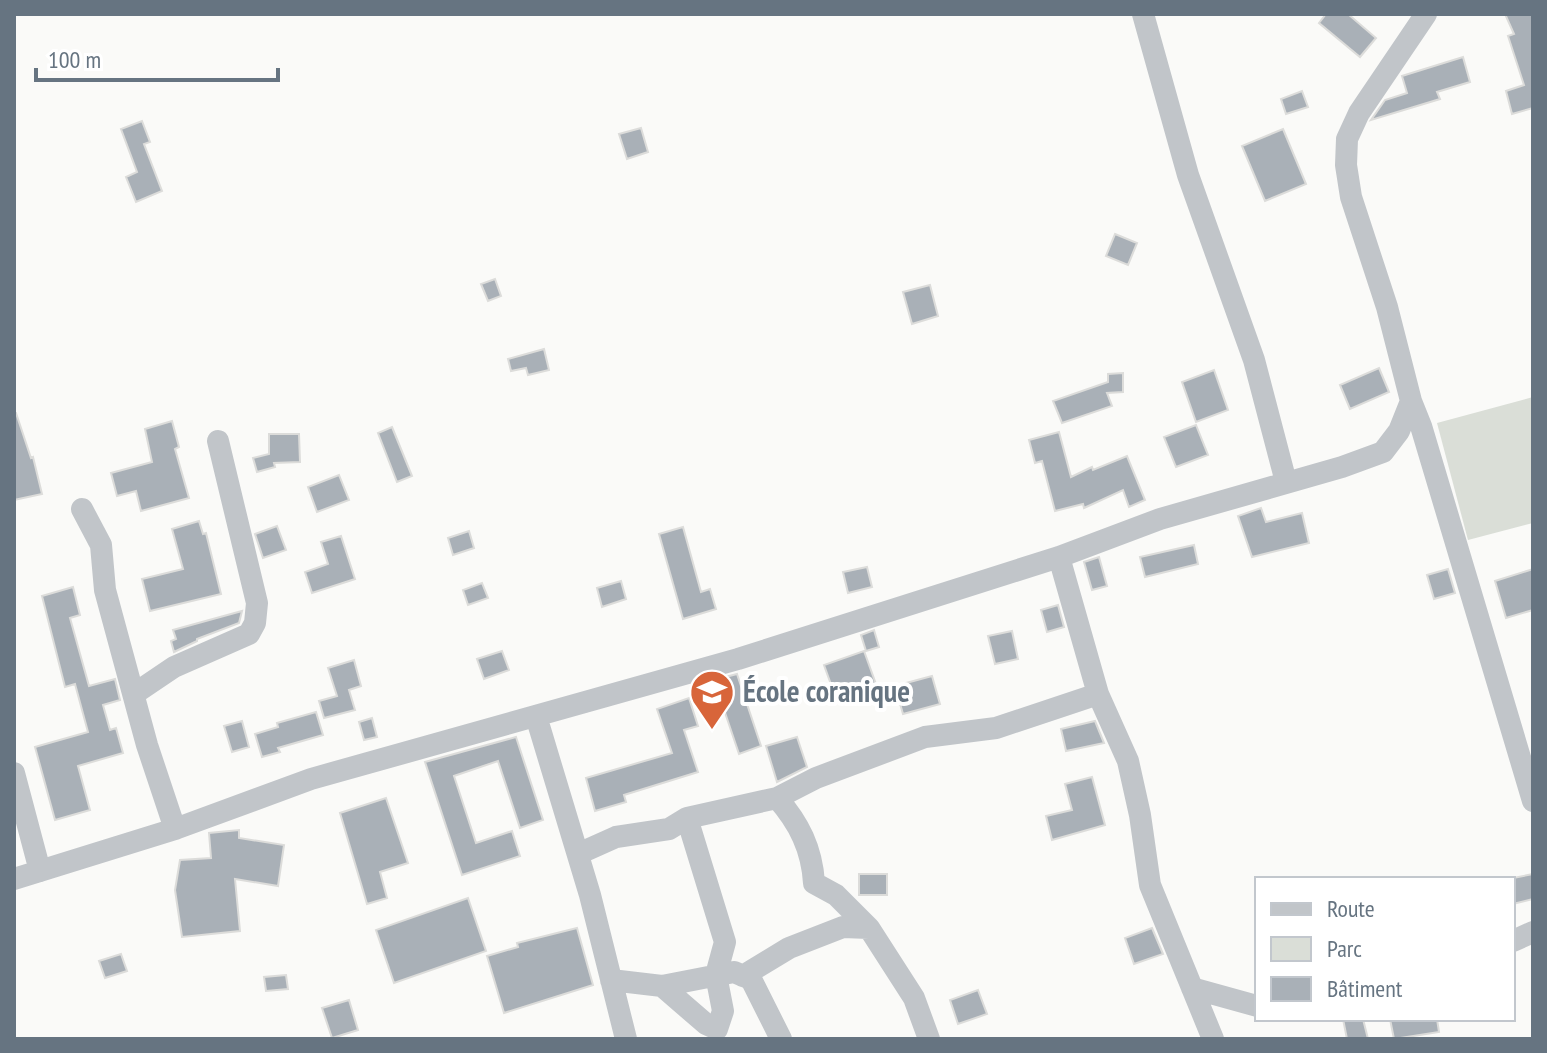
<svg xmlns="http://www.w3.org/2000/svg" width="1547" height="1053" viewBox="0 0 1547 1053" font-family="'PT Sans Narrow',sans-serif">
  <style>
    .green { fill: #daded7 }
    .building { fill: #a9b0b7; stroke: #dcdcda; stroke-width: 2 }
    .lines { fill: none; stroke-linecap: round; stroke-linejoin: round }
    .minor { stroke: #c1c5c9; stroke-width: 22 }
    .labels { text-anchor: middle; stroke-width: 8; stroke-linejoin: round; paint-order: stroke }
    .poi-label { font-size: 30px; font-weight: bold; fill: #667481; stroke: #fff; text-anchor: start }
  </style>
  <rect width="100%" height="100%" fill="#fafaf8"/>
  <!-- green -->
  <path class="green" d="M1533,397V523L1468,540L1437,423Z"/>
  <!-- building -->
  <path class="building" d="M1326,14H1348L1376,38L1360,57L1319,23Z
    M1505,14H1533V108L1512,114L1506,91L1524,85L1508,36L1514,34Z
    M1463,57L1470,82L1437,92L1440,99L1371,120L1385,100L1407,93L1402,76Z
    M1302,91L1308,107L1286,114L1281,99Z
    M142,121L150,142L144,144L162,191L136,202L126,177L137,172L121,129Z
    M641,128L648,152L627,159L619,134Z
    M1283,129L1306,184L1265,201L1242,146Z
    M1115,234L1137,243L1128,265L1106,256Z
    M495,279L501,296L488,301L481,284Z
    M930,285L938,316L912,324L903,292Z
    M544,349L549,370L528,375L526,368L511,371L508,359Z
    M1379,368L1389,392L1350,409L1340,385Z
    M1214,370L1228,410L1196,422L1182,382Z
    M1123,373V392L1107,393L1112,406L1062,423L1053,401L1108,382V374Z
    M14,413H16L31,458L33,457L42,494L14,500Z
    M172,421L179,447L175,449L189,498L141,511L136,491L117,496L111,473L152,462L145,429Z
    M1196,425L1208,455L1176,467L1164,437Z
    M392,427L412,476L397,482L378,433Z
    M1059,432L1071,477L1092,467L1093,470L1127,456L1145,500L1129,507L1123,490L1084,508L1083,504L1055,511L1042,461L1035,463L1029,440Z
    M269,434H299L300,462L274,463L275,467L257,472L253,458L269,454Z
    M339,475L349,500L317,512L308,487Z
    M1261,508L1266,522L1302,513L1309,543L1252,557L1238,516Z
    M199,521L203,534L206,533L221,594L150,611L142,579L183,569L172,529Z
    M277,526L286,550L263,558L255,534Z
    M683,527L701,592L710,589L716,609L683,619L659,534Z
    M469,531L474,548L453,555L448,538Z
    M341,536L355,579L312,593L305,572L328,564L321,542Z
    M1194,545L1198,564L1145,577L1140,557Z
    M1099,557L1107,586L1092,590L1084,562Z
    M867,567L872,587L848,593L843,572Z
    M1448,569L1455,593L1434,599L1427,575Z
    M1533,569V610L1506,618L1495,581Z
    M621,581L626,599L602,607L597,588Z
    M482,583L488,598L468,605L463,590Z
    M73,587L80,615L70,618L89,686L115,679L120,700L103,705L110,730L116,728L123,753L78,766L90,810L55,820L35,747L88,732L75,684L65,687L42,596Z
    M1058,605L1064,627L1047,632L1041,610Z
    M242,611L239,623L197,639V641L174,652L171,641L176,639L173,630Z
    M874,630L879,647L866,651L861,635Z
    M1012,631L1018,659L995,664L988,636Z
    M502,651L509,670L484,679L477,659Z
    M864,651L877,687L837,701L824,665Z
    M354,660L361,686L349,690L355,710L324,718L319,701L337,696L328,668Z
    M737,674L761,746L739,754L714,680Z
    M932,676L940,704L903,714L895,686Z
    M689,698L698,726L684,730L698,772L624,795L626,802L595,811L586,778L672,753L657,709Z
    M316,712L323,735L278,748L280,752L262,757L255,734L278,727L277,723Z
    M372,718L377,737L364,740L359,722Z
    M242,721L249,747L232,752L224,726Z
    M1095,721L1104,743L1066,751L1061,729Z
    M516,737L543,820L520,828L498,761L454,776L476,843L512,831L520,856L462,875L425,762Z
    M797,737L807,767L777,782L766,746Z
    M1092,777L1105,825L1052,840L1046,816L1072,810L1065,784Z
    M386,798L408,863L380,872L387,898L367,904L340,813Z
    M239,830V838L284,845L278,886L235,879L240,931L182,937L175,890L180,860L211,858L209,833Z
    M859,874H887V895H859Z
    M1533,874V899L1513,904V878Z
    M468,898L486,951L394,983L376,930Z
    M577,928L593,985L504,1013L487,956L518,947L517,943Z
    M1152,928L1163,954L1134,964L1125,938Z
    M121,954L127,971L105,978L99,961Z
    M286,975L288,989L266,991L264,977Z
    M978,990L987,1014L958,1024L950,1000Z
    M349,1000L358,1030L332,1038L322,1008Z
    M1343,1019H1363L1368,1039H1347Z
    M1390,1019H1437L1439,1032L1394,1039Z"/>
  <g class="lines">
    <!-- minor -->
    <path class="minor" d="M1143,14L1188,175L1254,360L1286,482
      M1411,401L1421,426L1533,801
      M82,509L101,545L105,590L147,745L175,829
      M134,694L174,667L249,634L255,623L257,603L218,441
      M1098,694L1128,761L1140,815L1150,885L1213,1039
      M536,716L590,895L626,1039
      M14,773L40,871
      M777,798C799,823 812,849 814,883L836,895L869,928
      M687,818L777,798L816,778L925,737L996,728L1098,694L1059,557
      M578,854L616,837L669,829L687,818L725,942L716,975L723,1011L717,1029L706,1024L662,986L611,980
      M14,879L175,829L311,779L738,659L1059,557L1160,519L1342,467L1383,452L1399,431L1411,401L1387,307L1351,197L1346,165L1347,139L1359,113L1426,14
      M1513,941L1533,932
      M743,976L789,948L843,927L869,928L914,998L929,1039
      M662,986L734,972L751,979L781,1039
      M1192,988L1257,1006"/>
  </g>
  <!-- icons -->
  <defs>
    <g id="school-pin" transform="scale(2.3)"><path d="M0 17L-7.5 6A9.5 9.5 0 1 1 7.5 6Z" fill="#d8653a" stroke="#fff"/><path d="M0-5L7-2L0 1L-7-2ZM-4 1L0 2.5L4 1V4Q0 6-4 4Z" fill="#fff"/></g>
  </defs>
  <g fill-rule="evenodd">
    <use href="#school-pin" x="712" y="692"/>
  </g>
  <g class="labels">
    <!-- poi labels -->
    <g class="poi-label">
      <text x="743" y="702">École coranique</text>
    </g>
  </g>
  <!-- border -->
  <rect width="1547" height="1053" fill="none" stroke="#667481" stroke-width="32"/>
  <!-- legend -->
  <rect x="1255" y="877" width="260" height="144" fill="#ffffff" stroke="#c2c7cd" stroke-width="2"/>
  <rect x="1271" y="903" width="40" height="12" fill="#c1c5c9" stroke="#c2c7cd" stroke-width="2"/>
  <text x="1327" y="917" font-size="24" fill="#667481">Route</text>
  <rect x="1271" y="937" width="40" height="24" fill="#daded7" stroke="#c2c7cd" stroke-width="2"/>
  <text x="1327" y="957" font-size="24" fill="#667481">Parc</text>
  <rect x="1271" y="977" width="40" height="24" fill="#a9b0b7" stroke="#c2c7cd" stroke-width="2"/>
  <text x="1327" y="997" font-size="24" fill="#667481">Bâtiment</text>
  <!-- scale -->
  <path d="M36 68v12h242v-12" fill="none" stroke="#667481" stroke-width="4"/>
  <text x="48" y="68" font-size="24" fill="#667481" stroke="#ffffff" stroke-width="6" paint-order="stroke">100 m</text>
</svg>
